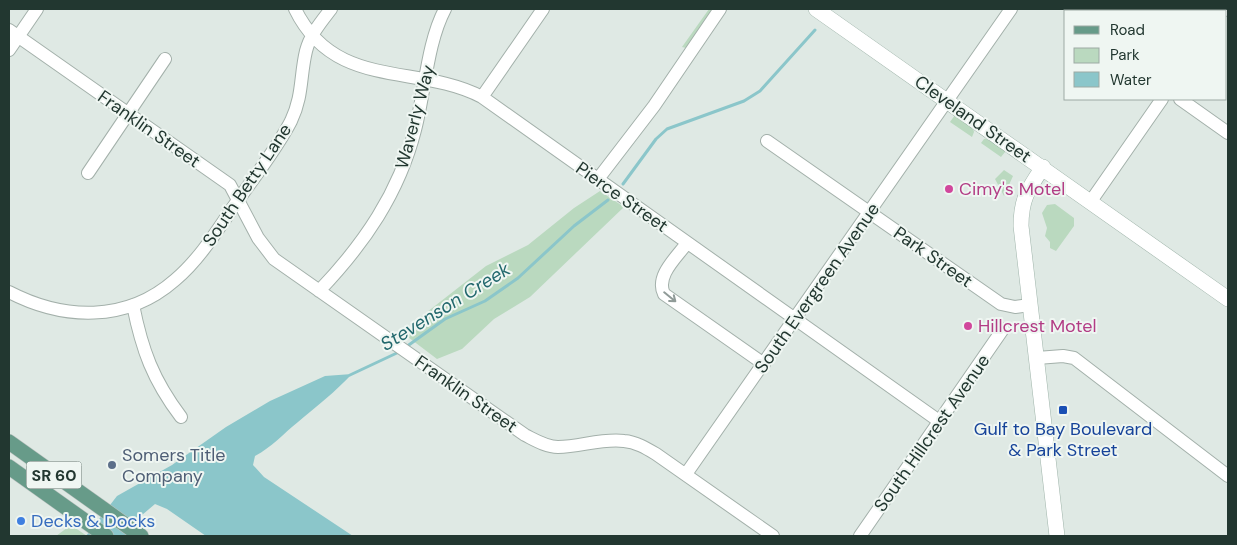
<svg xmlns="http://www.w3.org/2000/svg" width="1237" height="545" viewBox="0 0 1237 545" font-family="'DM Sans',sans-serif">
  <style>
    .green { fill: #bad9bf }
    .water { fill: #8bc6ca }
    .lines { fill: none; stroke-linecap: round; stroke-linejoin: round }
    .stream { stroke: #8bc6ca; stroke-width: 3 }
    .street-casing { stroke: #a3b0aa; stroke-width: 14 }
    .secondary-casing { stroke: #9fb4aa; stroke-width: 16 }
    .primary-casing { stroke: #bdc3c1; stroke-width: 16 }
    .street { stroke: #fff; stroke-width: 12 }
    .secondary { stroke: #fff; stroke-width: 15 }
    .primary { stroke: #679b89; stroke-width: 15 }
    .oneway { stroke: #909b98 }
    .hotel-dot { fill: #d1479c; stroke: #eff6f2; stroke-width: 2 }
    .transit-dot { fill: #1a4fb4; stroke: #eff6f2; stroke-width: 2 }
    .service-dot { fill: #5c6f8a; stroke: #eff6f2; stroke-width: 2 }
    .shop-dot { fill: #3f7fe0; stroke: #eff6f2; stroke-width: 2 }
    .labels { text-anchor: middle; stroke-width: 4; stroke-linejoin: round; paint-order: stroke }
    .shield { fill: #eff6f2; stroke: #60706a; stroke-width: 1 }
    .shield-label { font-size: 16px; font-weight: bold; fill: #223730 }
    .street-label { font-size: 18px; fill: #223730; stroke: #eff6f2 }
    .hotel-label { font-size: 18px; fill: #b23c85; stroke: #eff6f2; text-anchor: start }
    .transit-label { font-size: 18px; fill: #164399; stroke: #eff6f2 }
    .service-label { font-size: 18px; fill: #4e5e75; stroke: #eff6f2; text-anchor: start }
    .shop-label { font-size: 18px; fill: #366cbe; stroke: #eff6f2; text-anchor: start }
    .water-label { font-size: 19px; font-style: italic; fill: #22686d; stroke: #eff6f2 }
  </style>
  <rect width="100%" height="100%" fill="#dfe9e4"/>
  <!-- green -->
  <path class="green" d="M709,9H713L686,48L682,47Z
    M955,115L973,128L974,132L972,137L950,122Z
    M989,138L1004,147L1005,152L1001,157L981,143L984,139Z
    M1004,170L1013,176L1004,196L995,179Z
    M600,191L624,207L530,297L494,319L462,349L437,359L404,334L422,316L486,266L528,245L574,208Z
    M1055,204L1074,218V226L1056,251L1050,248V242L1045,236L1047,228L1042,213L1047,205Z
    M71,525L87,536H56Z"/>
  <!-- water -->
  <path class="water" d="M352,374C335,392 317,406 298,422C283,434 272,447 255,456L253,465L264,477L353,536H206L167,509L155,504L142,515L126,536H86L117,496L172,465L226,427L270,401L325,376Z"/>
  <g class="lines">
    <!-- stream -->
    <path class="stream" d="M623,184L656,139L667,129L744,101L760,91L815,30
      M406,347L445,319L485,301L518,278L574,226L608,200
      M350,375L399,352"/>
    <!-- street casing -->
    <g class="street-casing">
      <path id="street" d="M295,9C335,91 417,63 482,97L939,421
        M1223,11L1225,9
        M9,30L230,185L258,238L274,259L525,435C535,440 546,447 558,447C580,447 602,438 624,441C636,442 646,448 656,454L773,536
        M9,50L37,9
        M482,97L543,9
        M1180,99L1228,133
        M767,141L1001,304L1015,307L1030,305
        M88,173L165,59
        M598,179L654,106L720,9
        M1091,201L1162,99
        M687,243C677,257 655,276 664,294L764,364
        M319,291C364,244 399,193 415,130C425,92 427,43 445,9
        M9,292C63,320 126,323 175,280C200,259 218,229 236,203C255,176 276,150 291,121C303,96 300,76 306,51C310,35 321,22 331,9
        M133,305C142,350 153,380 181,417
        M1037,358L1063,356L1074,358L1228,476
        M686,474L1011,9
        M860,536L1003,329"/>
    </g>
    <!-- secondary casing -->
    <g class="secondary-casing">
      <path id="secondary" d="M816,9L1228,299
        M1043,167C1028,189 1021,199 1021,226L1057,536"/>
    </g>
    <!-- primary casing -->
    <g class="primary-casing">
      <path id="primary" d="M9,442L141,536
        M9,467L106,536"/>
    </g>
    <!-- street -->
    <use href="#street" class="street"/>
    <!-- secondary -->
    <use href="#secondary" class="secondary"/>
    <!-- primary -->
    <use href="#primary" class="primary"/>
  </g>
  <!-- one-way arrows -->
  <defs><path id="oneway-shaft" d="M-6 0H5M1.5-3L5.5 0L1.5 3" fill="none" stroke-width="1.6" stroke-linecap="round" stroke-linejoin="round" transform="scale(1.25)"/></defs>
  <use class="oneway" href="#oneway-shaft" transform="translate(670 297) rotate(39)"/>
  <!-- markers -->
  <g class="hotel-dot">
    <circle cx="949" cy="189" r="5"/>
    <circle cx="968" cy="326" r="5"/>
  </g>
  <rect class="transit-dot" x="1058" y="405" width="10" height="10" rx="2.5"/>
  <circle class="service-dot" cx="112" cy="465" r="5"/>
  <circle class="shop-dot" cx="21" cy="521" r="5"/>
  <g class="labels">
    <!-- shield labels -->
    <rect class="shield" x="26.5" y="461.5" width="55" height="27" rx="4"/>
    <g class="shield-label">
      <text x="54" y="481">SR 60</text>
    </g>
    <!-- street labels -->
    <g class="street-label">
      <text transform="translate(415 117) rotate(-75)" y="6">Waverly Way</text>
      <text transform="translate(973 119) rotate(35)" y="6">Cleveland Street</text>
      <text transform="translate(149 129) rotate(35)" y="6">Franklin Street</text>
      <text transform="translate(247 185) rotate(-56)" y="6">South Betty Lane</text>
      <text transform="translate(622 197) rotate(35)" y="6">Pierce Street</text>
      <text transform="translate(933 257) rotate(35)" y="6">Park Street</text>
      <text transform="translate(817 288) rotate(-55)" y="6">South Evergreen Avenue</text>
      <text transform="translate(466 394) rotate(35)" y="6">Franklin Street</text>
      <text transform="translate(932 433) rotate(-55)" y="6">South Hillcrest Avenue</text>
    </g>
    <!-- hotel labels -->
    <g class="hotel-label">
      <text x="959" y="195">Cimy's Motel</text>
      <text x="978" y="332">Hillcrest Motel</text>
    </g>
    <!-- transit labels -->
    <g class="transit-label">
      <text x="1063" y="435">Gulf to Bay Boulevard<tspan x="1063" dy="21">&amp; Park Street</tspan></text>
    </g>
    <!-- service labels -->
    <g class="service-label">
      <text x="122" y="461">Somers Title<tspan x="122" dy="21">Company</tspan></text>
    </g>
    <!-- shop labels -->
    <g class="shop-label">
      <text x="31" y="527">Decks &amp; Docks</text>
    </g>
    <!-- water labels -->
    <g class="water-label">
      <text transform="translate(445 306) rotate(-32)" y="7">Stevenson Creek</text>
    </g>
  </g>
  <!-- border -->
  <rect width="1237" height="545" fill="none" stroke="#223730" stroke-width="20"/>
  <!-- legend -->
  <rect x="1064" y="10" width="162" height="90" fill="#eff6f2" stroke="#9daaa4"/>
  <rect x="1074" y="26" width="25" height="8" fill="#679b89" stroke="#9daaa4"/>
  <text x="1110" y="35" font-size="15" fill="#223730">Road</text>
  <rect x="1074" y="48" width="25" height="15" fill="#bad9bf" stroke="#9daaa4"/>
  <text x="1110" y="60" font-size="15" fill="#223730">Park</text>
  <rect x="1074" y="72" width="25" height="15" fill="#8bc6ca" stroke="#9daaa4"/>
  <text x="1110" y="85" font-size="15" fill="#223730">Water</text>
</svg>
